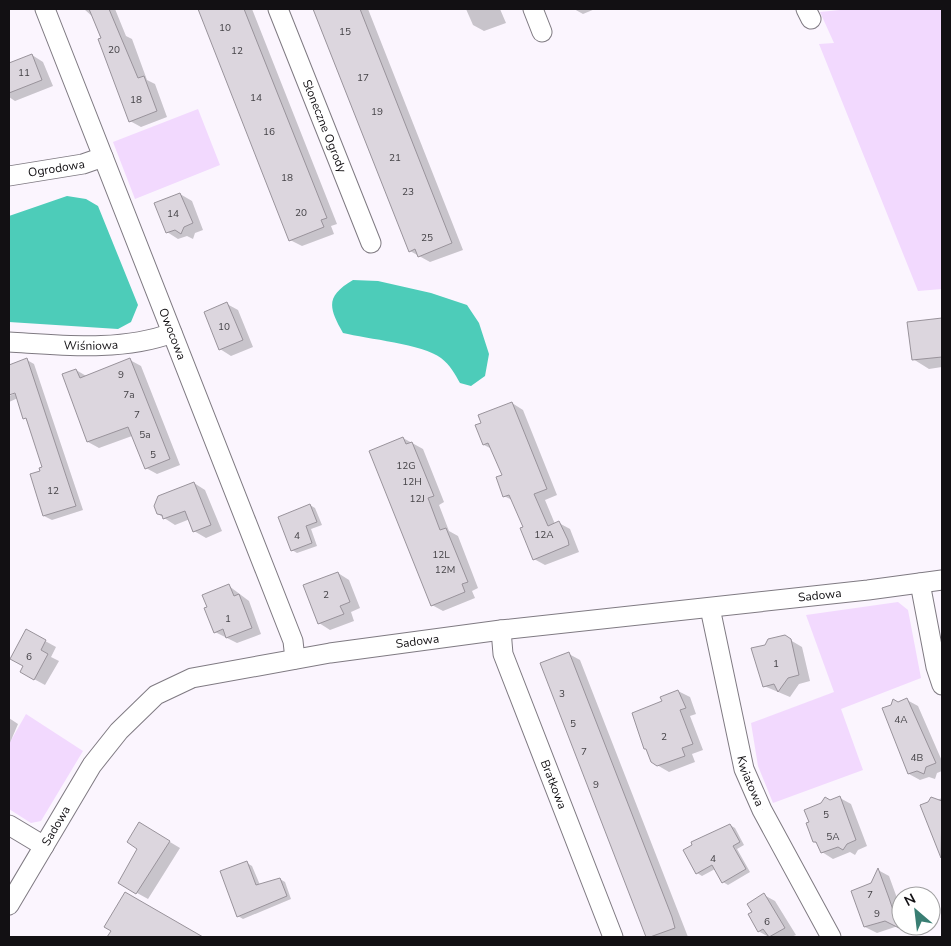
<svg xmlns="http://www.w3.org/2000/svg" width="951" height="946" viewBox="0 0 951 946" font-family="'Nunito Sans',sans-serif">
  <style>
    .green { fill: #f2d9fe }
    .water { fill: #4dccb9 }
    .shadow { fill: #0003 }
    .building { fill: #dcd6de; stroke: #99939b }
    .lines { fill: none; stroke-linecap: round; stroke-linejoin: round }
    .minor-casing { stroke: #7f7a82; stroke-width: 21 }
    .minor { stroke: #fff; stroke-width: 19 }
    .labels { text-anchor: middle; stroke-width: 4; stroke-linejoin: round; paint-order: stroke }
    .number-label { font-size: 10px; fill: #444246 }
    .street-label { font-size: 12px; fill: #121013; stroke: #fff }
  </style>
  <rect width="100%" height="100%" fill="#fbf5fe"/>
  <!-- green -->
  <path class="green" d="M849,9H942V289L918,291L819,44L834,43L820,12Z
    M198,109L220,165L135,199L113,142Z
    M898,602L908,610L921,678L841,709L863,770L773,803L758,766L751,723L834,692L806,615Z
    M26,714L83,751L41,821L31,823L9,809V744Z"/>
  <!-- water -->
  <path class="water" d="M67,196L86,199L98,206L138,305L131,322L118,329L9,322V216Z
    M353,280L378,281L431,293L467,305L479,323L489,354L485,376L471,386L460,383C455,374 450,365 441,358C423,344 367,339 343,333C328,307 326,296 353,280Z"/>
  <!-- shadow -->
  <path class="shadow" d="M84,9H115L126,36L132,39L147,80L155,84L167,117L141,127L130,121L93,17Z
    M199,9H252L337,224L331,226L334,234L302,246L290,240Z
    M315,9H368L463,250L430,262L410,251Z
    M466,9H500L506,23L484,31L473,25Z
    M574,9H595L583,14Z
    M32,55L43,62L53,86L15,101L9,97V65Z
    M180,194L192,201L203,230L195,233L193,239L187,236L178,239L167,232Z
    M227,304L238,310L253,347L231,356L220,349Z
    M942,319V367L929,369L913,359L909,323Z
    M27,360L34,364L83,510L52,520L44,516L41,471L44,467L18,398L9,402V396L21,391L20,389L9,394V368Z
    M130,360L141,366L180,465L157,474L146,468L132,436L99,448L88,442L76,370L88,377Z
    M512,403L523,410L557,495L545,500L555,524L559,523L570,529L579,552L545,565L534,559L514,501L504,496L503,476L492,449L484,445Z
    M403,438L423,449L444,502L439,505L449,531L458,536L478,588L472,591L475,598L443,611L432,605Z
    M194,483L205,490L222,531L206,538L194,531L190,519L175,525L158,514Z
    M310,505L315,508L322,525L311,529L317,546L297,553L292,550Z
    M338,573L349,580L360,608L351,612L354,621L330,630L319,623Z
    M229,586L249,601L261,634L237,643L215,632Z
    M27,631L56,647L51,657L59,661L45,685L21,672L25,666Z
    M785,637L802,647L810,681L799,684L790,697L764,686L765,646Z
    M569,654L580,660L688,937H647L542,664Z
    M678,691L690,697L696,714L690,716L703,750L692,754L695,762L669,772L657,765Z
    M907,700L918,706L942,761V771L937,773L935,779L929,777L920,780L909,774L898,703Z
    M9,718L18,724L9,745Z
    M840,798L851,804L867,846L858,850L855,855L850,852L833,859L822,852L819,844L814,842L810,823L822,804Z
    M942,798V857L922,806Z
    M730,825L735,828L744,845L737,849L750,872L728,885L723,882L715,869L702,876L697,873Z
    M150,830L180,848L148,899L119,883Z
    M247,863L252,866L260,885L280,879L285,882L291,899L243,919L238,916Z
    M878,870L889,876L901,909V926H907L909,932L898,926L877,933L865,927L872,884Z
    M125,894L200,937H125L106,926Z
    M764,895L775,901L796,935L791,937H769L758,931L753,913Z"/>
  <!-- building -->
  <path class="building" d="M89,9H109L138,78L144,76L157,111L129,122L98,39L101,38Z
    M198,9H244L327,218L321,220L324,227L289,241Z
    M313,9H360L452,243L418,257L415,249L409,252Z
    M32,54L42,80L9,93V63Z
    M180,193L193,223L184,227L181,234L175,230L166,233L154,203Z
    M227,302L243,340L219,350L204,312Z
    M942,318V357L912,360L907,322Z
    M27,358L76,506L43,516L30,474L40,471L39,468L42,467L26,418L23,419L15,393L9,395V365Z
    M130,358L170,459L145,469L128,427L87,442L62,374L76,369L80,378Z
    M512,402L547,489L534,494L548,526L559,521L568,540L569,545L533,560L520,528L523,527L509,495L503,497L496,477L502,475L488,443L483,445L475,425L481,423L478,415Z
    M403,437L406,444L412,442L434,496L428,498L440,530L446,528L468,582L462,584L465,592L431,606L369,451Z
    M194,482L211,525L193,532L185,511L163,519L162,515L157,514L154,506L158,496Z
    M310,504L317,522L306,526L312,543L291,551L278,517Z
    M338,572L350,602L340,606L344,614L318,624L303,585Z
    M229,584L234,596L239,594L252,628L226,638L223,629L214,633L204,608L207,607L202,595Z
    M26,629L46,640L41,650L48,654L34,680L20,672L23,666L10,659Z
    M785,635L791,639L799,675L788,678L778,692L774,684L763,687L751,648L765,645L768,639Z
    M569,652L672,917L675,928L650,937H646L540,663Z
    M678,690L686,708L680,710L693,744L682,748L685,756L657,766L651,762L646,749H644L632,713L662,701L660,697Z
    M907,698L936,763L926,767L924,774L917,771L908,774L882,708L891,705L893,699L898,702Z
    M840,796L856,840L847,844L843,850L838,847L821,853L816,842H813L806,823L809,822L804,810L821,803L825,797L830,800Z
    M931,797L942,801L941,858L920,805L928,802Z
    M139,822L170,841L136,894L118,883L137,849L127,842Z
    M730,824L740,842L733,846L746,869L722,883L712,865L696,874L683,850L692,845L691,842Z
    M247,861L256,885L280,878L287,896L237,917L220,871Z
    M878,868L889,898L899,928L885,921L864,927L851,891L871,883Z
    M125,892L203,937H107L111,931L104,927Z
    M764,893L785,928L769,937L763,929L758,932L748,914L752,912L747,904Z"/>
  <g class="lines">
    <!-- minor casing -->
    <g class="minor-casing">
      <g id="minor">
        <path id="s1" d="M45,9L293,641L295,659"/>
        <path id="s2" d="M278,9L371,243"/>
        <path d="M533,9L542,32"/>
        <path d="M806,9L811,19"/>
        <path id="s3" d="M9,176L83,164L103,157"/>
        <path id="s4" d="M9,342C61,345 122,352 172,333"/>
        <path d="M920,583L936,667L942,685"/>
        <path id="s5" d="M710,608L744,769L762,810L831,937"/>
        <path id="s6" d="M501,630L503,654L613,937"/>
        <path d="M9,825L44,846"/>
        <path id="s7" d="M9,905L92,765L119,731L156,695L192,678L330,653L501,630L868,590L942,580"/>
      </g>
    </g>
    <!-- minor -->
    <use href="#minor" class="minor"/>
  </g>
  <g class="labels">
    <!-- number labels -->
    <g class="number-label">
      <text x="225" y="31">10</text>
      <text x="345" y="35">15</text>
      <text x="114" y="53">20</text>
      <text x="237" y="54">12</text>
      <text x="24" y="76">11</text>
      <text x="363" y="81">17</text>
      <text x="256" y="101">14</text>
      <text x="136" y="103">18</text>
      <text x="377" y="115">19</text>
      <text x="269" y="135">16</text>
      <text x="395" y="161">21</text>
      <text x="287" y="181">18</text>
      <text x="408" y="195">23</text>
      <text x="301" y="216">20</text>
      <text x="173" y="217">14</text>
      <text x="427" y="241">25</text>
      <text x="224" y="330">10</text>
      <text x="121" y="378">9</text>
      <text x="129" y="398">7a</text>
      <text x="137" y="418">7</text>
      <text x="145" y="438">5a</text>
      <text x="153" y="458">5</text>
      <text x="406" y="469">12G</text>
      <text x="412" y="485">12H</text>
      <text x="53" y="494">12</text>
      <text x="417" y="502">12J</text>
      <text x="544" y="538">12A</text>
      <text x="297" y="539">4</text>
      <text x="441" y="558">12L</text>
      <text x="445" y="573">12M</text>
      <text x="326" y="598">2</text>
      <text x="228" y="622">1</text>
      <text x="29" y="660">6</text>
      <text x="776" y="667">1</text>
      <text x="562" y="697">3</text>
      <text x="901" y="723">4A</text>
      <text x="573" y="727">5</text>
      <text x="664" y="740">2</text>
      <text x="584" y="755">7</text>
      <text x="917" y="761">4B</text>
      <text x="596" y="788">9</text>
      <text x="826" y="818">5</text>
      <text x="833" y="840">5A</text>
      <text x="713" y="862">4</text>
      <text x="870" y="898">7</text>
      <text x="877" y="917">9</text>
      <text x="767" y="925">6</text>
    </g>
    <!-- street labels -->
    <g class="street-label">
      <text dy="4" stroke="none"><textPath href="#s2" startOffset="126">Słoneczne Ogrody</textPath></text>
      <text dy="4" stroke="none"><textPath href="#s3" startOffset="48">Ogrodowa</textPath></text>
      <text dy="4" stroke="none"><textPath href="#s1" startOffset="349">Owocowa</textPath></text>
      <text dy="4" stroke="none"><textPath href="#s4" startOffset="82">Wiśniowa</textPath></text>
      <text dy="4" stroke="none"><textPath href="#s7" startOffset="931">Sadowa</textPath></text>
      <text dy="4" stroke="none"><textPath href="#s7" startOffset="526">Sadowa</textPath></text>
      <text dy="4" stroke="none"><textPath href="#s5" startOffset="178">Kwiatowa</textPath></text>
      <text dy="4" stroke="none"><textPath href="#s6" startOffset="164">Bratkowa</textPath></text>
      <text dy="4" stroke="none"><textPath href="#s7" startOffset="92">Sadowa</textPath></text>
    </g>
  </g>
  <!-- border -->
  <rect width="951" height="946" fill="none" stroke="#121013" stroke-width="20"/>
  <!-- north arrow -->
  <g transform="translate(916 911) rotate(332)"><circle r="24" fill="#ffffff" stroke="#a09fa1"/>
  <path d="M0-4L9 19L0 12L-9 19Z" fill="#397e73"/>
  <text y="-8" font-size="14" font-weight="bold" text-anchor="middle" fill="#121013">N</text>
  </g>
</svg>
